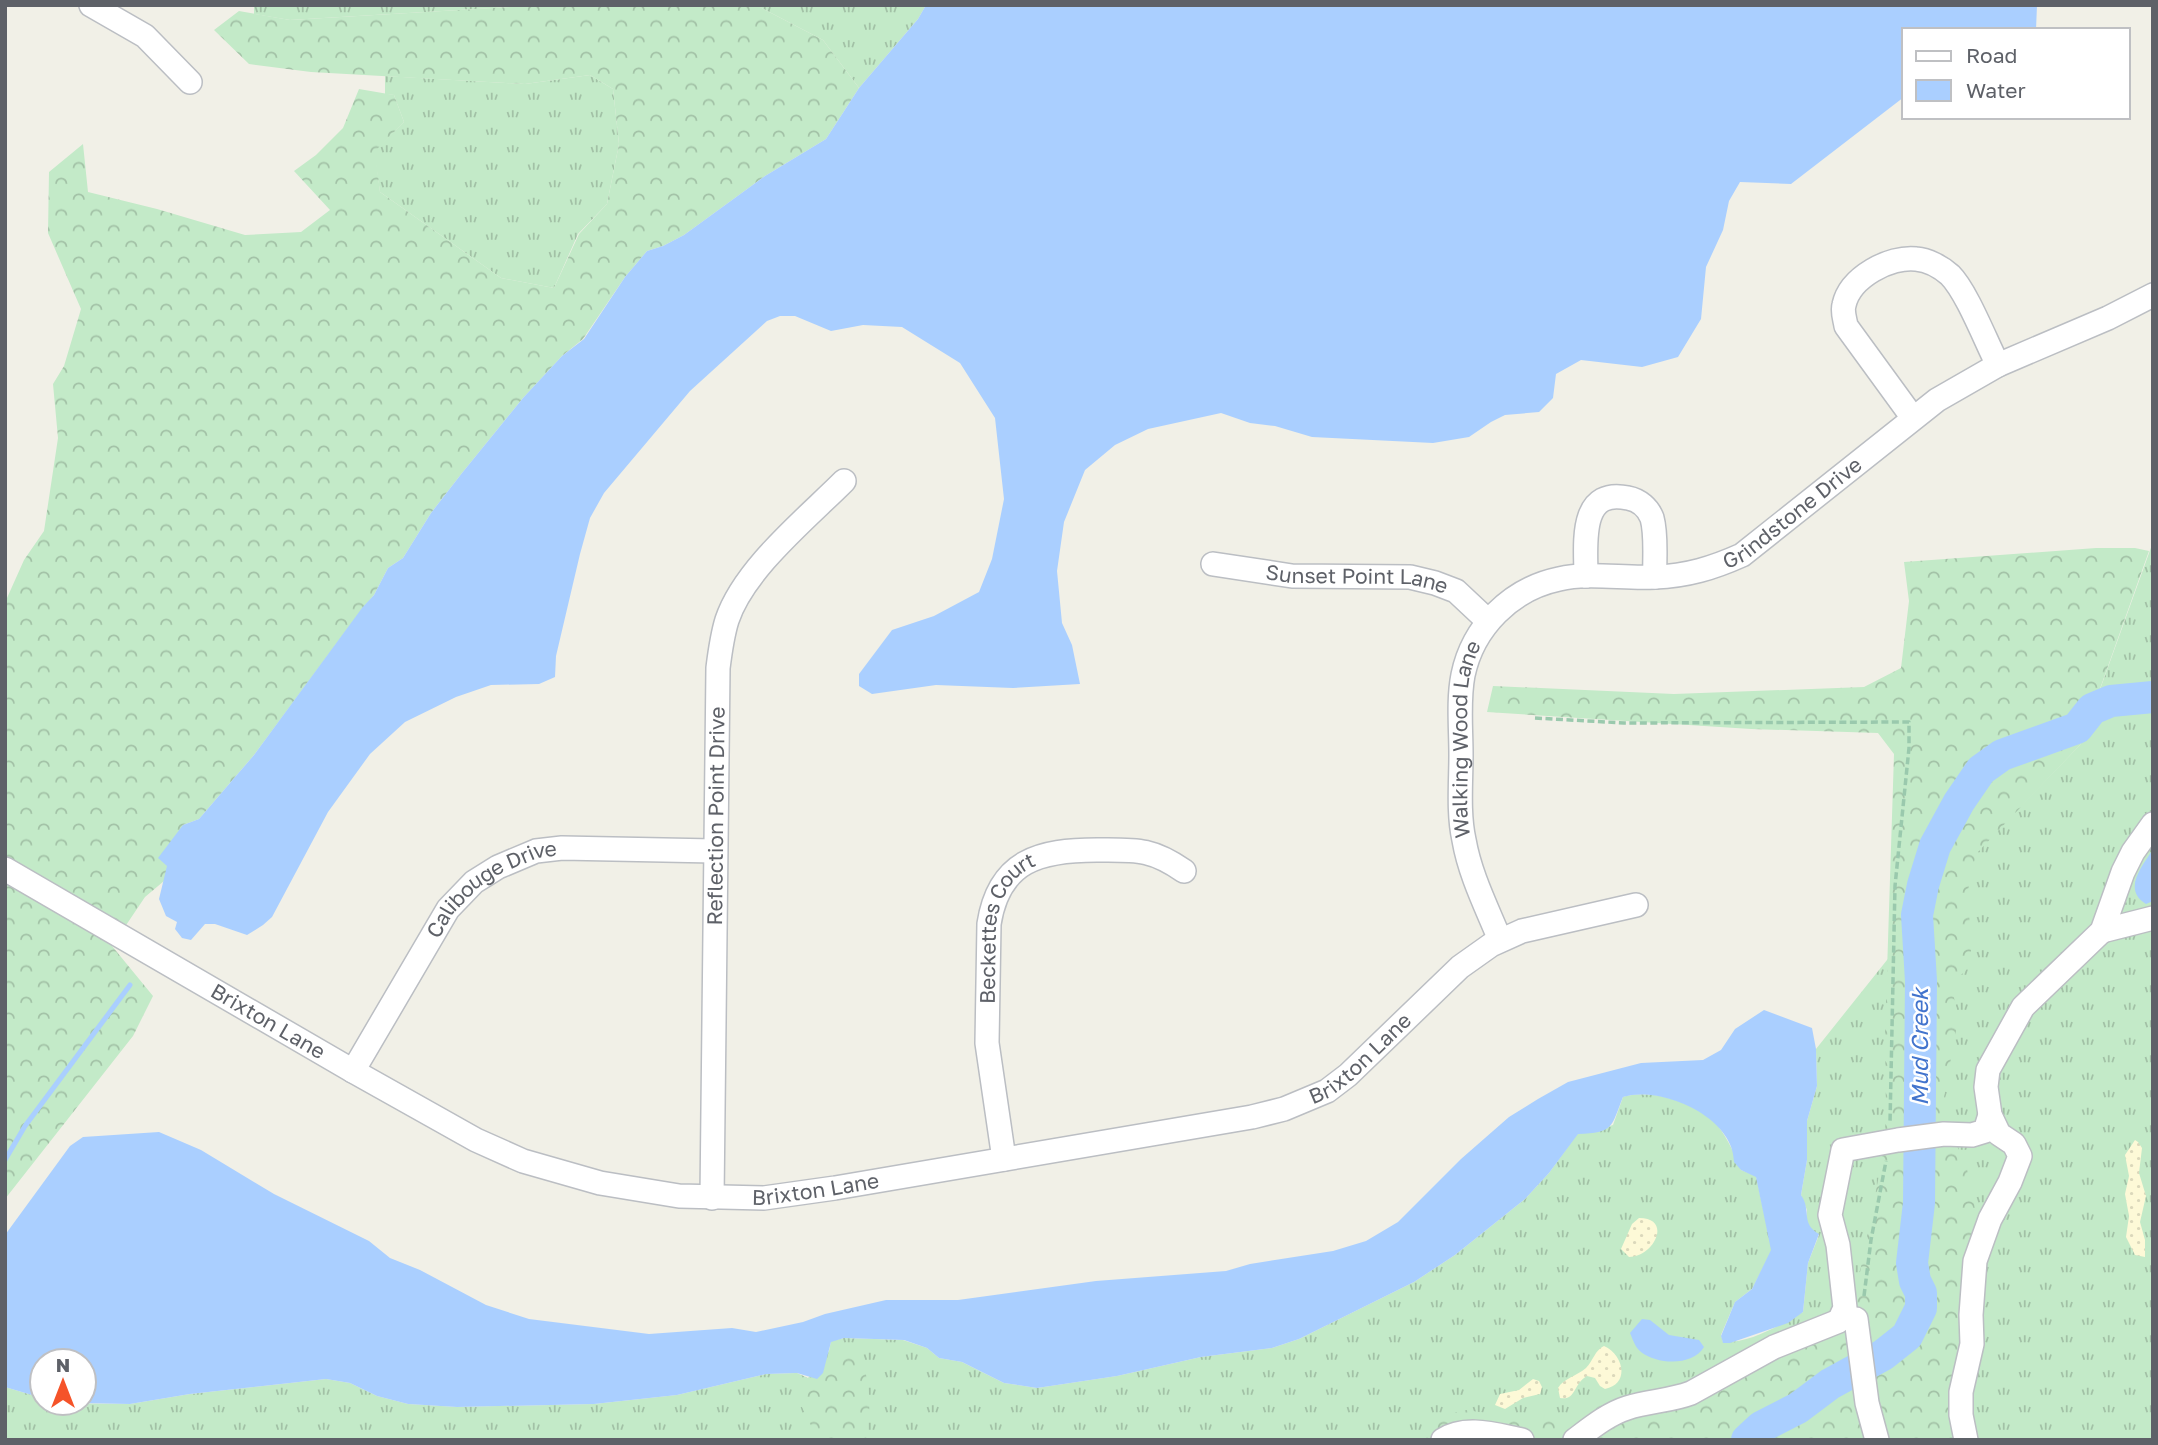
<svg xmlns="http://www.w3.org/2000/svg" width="2158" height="1445" viewBox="0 0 2158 1445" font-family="'Golos Text',sans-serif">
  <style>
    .grass { fill: url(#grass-tufts) }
    .forest { fill: url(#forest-crowns) }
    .sand { fill: url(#sand-dots) }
    .water { fill: #aacfff }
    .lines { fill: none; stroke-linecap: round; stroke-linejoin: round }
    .stream { stroke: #aacfff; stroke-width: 5 }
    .river { stroke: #aacfff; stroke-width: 32 }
    .minor-casing { stroke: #bbbec3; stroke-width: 26 }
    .path { stroke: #9ac9ad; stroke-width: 3.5; stroke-dasharray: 7 3.5; stroke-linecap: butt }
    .minor { stroke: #fff; stroke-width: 23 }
    .labels { text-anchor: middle; stroke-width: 5; stroke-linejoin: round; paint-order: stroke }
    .street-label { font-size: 21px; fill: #5e6168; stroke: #fff }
    .water-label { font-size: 23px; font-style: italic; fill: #4274cd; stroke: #fff }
  </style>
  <defs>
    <pattern id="grass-tufts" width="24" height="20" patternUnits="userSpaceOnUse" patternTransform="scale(1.75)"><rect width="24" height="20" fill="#c3eac8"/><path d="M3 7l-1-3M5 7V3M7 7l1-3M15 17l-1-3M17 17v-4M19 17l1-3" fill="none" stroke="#a2c1a6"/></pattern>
    <pattern id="forest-crowns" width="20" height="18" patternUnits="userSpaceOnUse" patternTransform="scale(1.75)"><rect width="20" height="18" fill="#c3eac8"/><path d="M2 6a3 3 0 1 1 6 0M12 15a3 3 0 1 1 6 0" fill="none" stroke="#a2c1a6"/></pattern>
    <pattern id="sand-dots" width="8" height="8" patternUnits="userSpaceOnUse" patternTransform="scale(1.75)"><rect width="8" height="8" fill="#fdf9d7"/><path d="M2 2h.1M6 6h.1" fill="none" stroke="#dbd8bb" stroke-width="1.8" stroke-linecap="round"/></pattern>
  </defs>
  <rect width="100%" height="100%" fill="#f1f0e7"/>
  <!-- grass -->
  <path class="grass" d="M254,5H543L290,20L254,14Z
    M756,5H926L918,19L859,88L823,40Z
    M590,75L613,89L619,144L607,204L578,234L554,288L501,278L380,192L374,151L404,122L394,95L385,94V76L525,84Z
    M2153,542V1440H5V1387L42,1398V1403L130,1404L190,1394L326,1379L350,1383L377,1396L408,1404L457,1407L594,1404L677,1395L766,1374L797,1373L808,1378L829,1351L831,1341L844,1338L903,1340L927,1348L939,1358L962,1362L1004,1383L1037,1388L1117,1376L1201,1357L1272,1348L1299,1339L1414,1282L1455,1255L1525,1199L1549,1173L1578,1133H1588L1613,1125L1623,1097C1651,1088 1698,1103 1718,1126C1728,1139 1735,1155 1741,1170L1756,1176L1772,1250L1752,1289L1735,1302L1721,1335L1723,1342C1751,1343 1779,1325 1803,1312L1808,1263L1819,1235L1811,1230L1806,1221L1807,1210L1801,1195L1807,1160V1121L1817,1086L1816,1049L1958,871L2080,745Z"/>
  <!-- forest -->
  <path class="forest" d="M543,5H756L823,40L859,88L826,139L765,176L684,235L663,246L647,251L625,277L583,339L562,356L523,398L462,473L431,513L403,558L388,568L374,595L362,609L254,755L199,819L183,825L164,881L145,897L112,946L153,996L133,1036L5,1199V637L7,632V598L24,560L44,531L58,438L53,384L64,366L81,309L48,233L49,172L83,144L88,192L157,209L245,235L301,232L330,210L294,171L316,155L343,128L359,89L394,95L404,122L375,151L380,192L501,278L554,288L579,234L607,204L619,144L613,89L590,75L525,84L311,72L249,64L214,30L239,11L290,20Z
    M2096,548H2135L2149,551L2080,745L1976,854L1968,890L1971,950L1968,968L1951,985L1958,1015L1957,1025L1941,1114L1966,1164L1976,1213L1968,1258L1957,1440H1429L1426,1437L1431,1417L1467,1410L1515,1418L1556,1419L1588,1408L1679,1383L1773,1338L1854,1303L1881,1165L1886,1119L1885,1034L1894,754L1878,733L1751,729L1487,712L1493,686L1674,694L1864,687L1901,668L1909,601L1904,562Z
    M829,1351L852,1357L865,1368L870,1401L866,1440H818L801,1405L809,1386L808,1378L817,1379L823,1373Z"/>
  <!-- sand -->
  <path class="sand" d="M2135,1140L2138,1142L2142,1148L2139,1173L2146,1196L2140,1222L2145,1240V1257L2135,1255L2126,1237L2129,1216L2125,1194L2129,1176L2125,1155Z
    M1639,1218C1673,1218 1654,1257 1629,1257L1621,1249L1632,1224Z
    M1604,1346C1624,1355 1630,1384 1605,1389L1600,1386L1595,1378L1587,1376C1573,1384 1576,1401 1560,1398L1558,1388C1564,1378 1577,1376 1586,1368C1593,1361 1595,1350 1604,1346Z
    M1533,1379L1539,1381L1542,1387L1540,1394L1523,1398L1505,1409L1495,1405L1500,1394L1519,1390Z"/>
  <!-- water -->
  <path class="water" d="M926,5H2037L2036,30H1904V97L1791,184L1740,182L1729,201L1723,230L1706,267L1701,319L1678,357L1642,367L1581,360L1556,374L1553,398L1539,412L1505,415L1491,422L1469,437L1433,443L1312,437L1275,426L1250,423L1221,413L1148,429L1115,445L1085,470L1064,522L1057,571L1062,623L1072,645L1080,684L1013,688L936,685L872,694L859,686V674L892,630L934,616L979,592L992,559L1004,499L995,418L960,363L902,327L863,325L831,331L795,316H780L767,321L690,391L604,493L590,518L580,554L556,656L555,677L539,684L491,685L456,697L405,722L370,754L328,812L272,917L263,925L247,935L215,924H205L191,940L182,938L175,929L177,922L166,916L159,899L167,866L158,858L183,825L199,819L254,755L362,608L374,595L388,568L403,558L431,513L462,473L523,398L562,356L584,339L625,277L647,251L663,246L684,235L765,176L826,139L859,88L918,19Z
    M2153,849V901L2146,904C2122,889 2142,867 2153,849Z
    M1764,1010L1812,1028L1816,1049L1817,1086L1807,1121V1160L1801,1195C1812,1211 1800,1223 1819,1234L1808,1263L1803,1312L1788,1323L1730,1343H1723L1721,1336L1735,1302L1752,1289L1771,1250L1756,1177L1741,1170L1734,1162C1734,1117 1661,1085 1623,1097C1611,1127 1614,1133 1578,1134L1549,1173L1525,1199L1455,1255L1414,1282L1299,1339L1272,1348L1201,1357L1117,1376L1037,1388L1004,1383L962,1362L939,1358L927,1348L904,1340L844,1338L831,1342L823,1373L817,1379L797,1373L766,1374L677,1395L594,1404L457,1407L408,1404L377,1396L350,1383L326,1379L190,1394L130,1404L77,1403H84V1361H42V1398L5,1387V1235L70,1146L83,1137L159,1132L201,1150L274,1194L369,1241L390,1258L420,1270L486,1305L529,1319L649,1334L732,1328L756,1332L803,1322L825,1314L886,1300H958L1096,1281L1226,1271L1250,1264L1333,1251L1366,1241L1398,1222L1461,1159L1509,1117L1538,1099L1568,1082L1641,1063L1703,1060L1721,1050L1735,1029Z
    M1642,1319L1650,1320L1669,1335L1699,1340L1704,1347C1693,1366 1658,1365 1641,1352C1635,1347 1633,1340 1630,1333Z"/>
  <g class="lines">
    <!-- stream -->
    <path class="stream" d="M5,1160L25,1126L130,985"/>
    <!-- river -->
    <path class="river" d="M1747,1440L1761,1427L1798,1408L1830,1384L1883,1355L1907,1336L1921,1308V1293L1915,1281L1912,1263L1919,1203L1921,981L1917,915L1923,885L1935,846L1959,802L1981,770L2002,755L2077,728L2092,709L2111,701L2153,697"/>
    <!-- minor casing -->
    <g class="minor-casing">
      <g id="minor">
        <path d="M91,5L145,36L190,82"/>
        <path d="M1913,418L1846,326C1845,319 1842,312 1844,305C1850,277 1890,256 1916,259C1928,260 1941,267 1950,275C1967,292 1986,342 1998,365"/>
        <path id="s1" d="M1213,564L1292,576L1410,577L1435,583L1456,591L1488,621"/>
        <path d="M1586,576C1586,546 1578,487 1628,498C1639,500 1648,508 1652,518C1657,536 1654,559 1655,577"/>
        <path id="s2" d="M5,869L353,1071L476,1140L523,1161L600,1183L679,1196L764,1198L835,1188L1252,1117L1284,1109L1327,1091L1348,1075L1460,967L1491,945L1522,931L1636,905"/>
        <path d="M2102,931L2153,918"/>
        <path id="s3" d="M1500,940C1487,908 1470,875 1464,840C1458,813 1461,782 1461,755C1461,729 1458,700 1463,675C1473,627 1511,589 1559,579C1590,572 1624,579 1655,577C1687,576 1713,568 1742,555L1937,400L1998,365L2108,318L2153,295"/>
        <path id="s4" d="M353,1071L448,909L474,882L498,867L536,851L562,848L714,851"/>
        <path id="s5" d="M1004,1159L987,1043L989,924C999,860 1040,850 1097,850C1136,850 1151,848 1184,871"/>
        <path id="s6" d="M712,1198L718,668C720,652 722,636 727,620C744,569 806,519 844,481"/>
        <path d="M1856,1319L1867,1403L1877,1440"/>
        <path d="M1443,1440C1466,1425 1496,1435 1522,1440"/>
        <path d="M1575,1440C1591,1428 1608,1414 1627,1408C1648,1401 1670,1401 1691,1393L1774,1347L1839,1321L1845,1308L1838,1245L1830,1215L1843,1150L1898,1140L1944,1134L1972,1135L1985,1131L1990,1115"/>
        <path d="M1966,1440L1961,1415V1392L1972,1344L1971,1315L1975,1261L1990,1219L2010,1182L2020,1156L2014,1144L1999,1134L1990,1115L1986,1087L1988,1070L2023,1007L2102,931L2123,872L2133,852L2153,824"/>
      </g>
    </g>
    <!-- path -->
    <path class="path" d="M1535,718L1624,723L1909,722V748L1895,886L1890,1123
      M1864,1296L1871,1240L1886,1161"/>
    <!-- minor -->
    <use href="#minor" class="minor"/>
  </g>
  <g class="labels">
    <!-- street labels -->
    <g class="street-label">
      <text dy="7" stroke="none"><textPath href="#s3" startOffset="667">Grindstone Drive</textPath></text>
      <text dy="7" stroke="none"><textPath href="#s1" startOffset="145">Sunset Point Lane</textPath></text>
      <text dy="7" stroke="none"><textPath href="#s3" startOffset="208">Walking Wood Lane</textPath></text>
      <text dy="7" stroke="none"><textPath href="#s6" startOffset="382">Reflection Point Drive</textPath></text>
      <text dy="7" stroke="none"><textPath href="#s4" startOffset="236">Calibouge Drive</textPath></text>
      <text dy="7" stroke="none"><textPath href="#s5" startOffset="238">Beckettes Court</textPath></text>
      <text dy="7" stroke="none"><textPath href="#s2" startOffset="304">Brixton Lane</textPath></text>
      <text dy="7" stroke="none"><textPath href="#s2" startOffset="1460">Brixton Lane</textPath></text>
      <text dy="7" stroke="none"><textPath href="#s2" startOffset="892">Brixton Lane</textPath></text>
    </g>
    <!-- water labels -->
    <g class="water-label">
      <text transform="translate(1920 1047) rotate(-90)" y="8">Mud Creek</text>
    </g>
  </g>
  <!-- border -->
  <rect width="2158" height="1445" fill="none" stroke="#5e6168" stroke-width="14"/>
  <!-- legend -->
  <rect x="1902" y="28" width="228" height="91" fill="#ffffff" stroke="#bfc0c3" stroke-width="2"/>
  <rect x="1916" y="51" width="35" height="10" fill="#ffffff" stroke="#bfc0c3" stroke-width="2"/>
  <text x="1966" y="63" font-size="21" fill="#5e6168">Road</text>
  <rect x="1916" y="80" width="35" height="21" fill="#aacfff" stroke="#bfc0c3" stroke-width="2"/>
  <text x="1966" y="98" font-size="21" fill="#5e6168">Water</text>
  <!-- north arrow -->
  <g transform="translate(63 1382)"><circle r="33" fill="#ffffff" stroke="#bfc0c3" stroke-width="2"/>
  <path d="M0-5L12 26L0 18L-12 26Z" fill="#f55329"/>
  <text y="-10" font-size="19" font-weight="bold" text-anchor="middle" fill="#5e6168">N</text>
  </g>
</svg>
